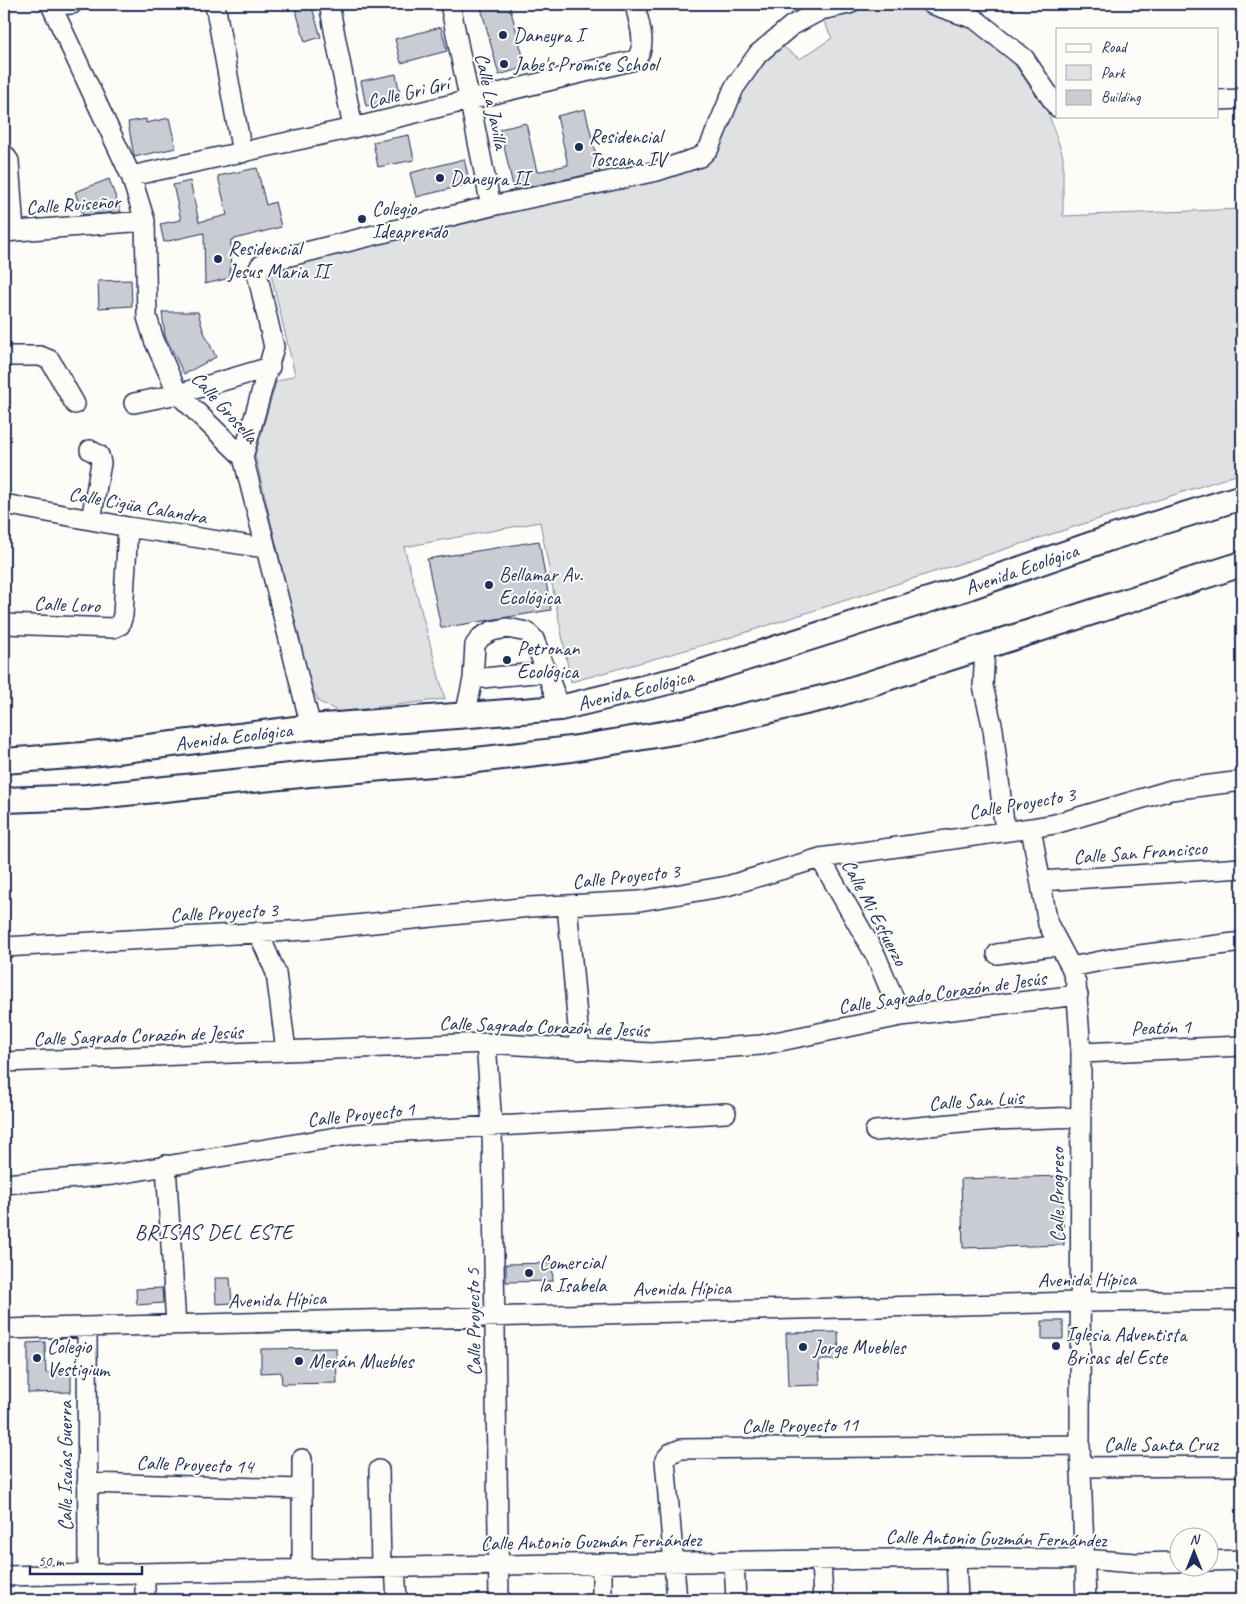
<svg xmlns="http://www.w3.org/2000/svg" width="1246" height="1604" viewBox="0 0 1246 1604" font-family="Caveat,sans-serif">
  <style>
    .green { fill: #e0e1e3; stroke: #7e88a0 }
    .building { fill: #c9ccd3; stroke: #1b2f5e }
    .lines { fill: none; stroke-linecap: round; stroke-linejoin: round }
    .minor-casing { stroke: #1b2f5e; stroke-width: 22 }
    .major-casing { stroke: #1b2f5e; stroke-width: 28 }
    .minor { stroke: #fdfcf7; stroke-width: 19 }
    .major { stroke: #fdfcf7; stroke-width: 24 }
    .poi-dot { fill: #1b2f5e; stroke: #fdfcf7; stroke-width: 2 }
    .labels { text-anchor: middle; stroke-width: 4; stroke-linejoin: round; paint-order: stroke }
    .poi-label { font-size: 20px; fill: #1b2f5e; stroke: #fdfcf7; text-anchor: start }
    .street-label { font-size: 20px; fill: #1b2f5e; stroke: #fdfcf7 }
    .neighbourhood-label { font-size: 21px; letter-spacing: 1px; fill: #1b2f5e; stroke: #fdfcf7 }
  </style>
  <rect width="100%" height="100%" fill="#fdfcf7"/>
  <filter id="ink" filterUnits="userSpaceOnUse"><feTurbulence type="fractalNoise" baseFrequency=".02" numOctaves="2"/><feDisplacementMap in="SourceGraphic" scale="10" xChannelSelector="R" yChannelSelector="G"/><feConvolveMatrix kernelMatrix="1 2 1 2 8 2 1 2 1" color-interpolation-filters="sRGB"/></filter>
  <g filter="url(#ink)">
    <!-- green -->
    <path class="green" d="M875,4L915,6L969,26L1013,62L1048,112L1063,156V216L1242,209V473L725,639L571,682L540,522L404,547L445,699L340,712L319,702L309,682L255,455L276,382L295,375L270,270L698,168L715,124L757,70L782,46L800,59L832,38L822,18Z"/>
    <!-- building -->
    <path class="building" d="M294,4H311L321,37L305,42Z
      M480,4H509L526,67L499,75Z
      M441,27L447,51L401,63L395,39Z
      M396,74L401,99L366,106L361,81Z
      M585,109L600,172L514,190L500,129L526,123L537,172L568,165L557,116Z
      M169,118L176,148L134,157L128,122L146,119V123Z
      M409,135L414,160L378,167L373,142Z
      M464,159L470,184L416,197L410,173Z
      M257,168L266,205L275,202L281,227L231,240L230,278L205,284L204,233L164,242L160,224L181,220L173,185L190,181L199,222L227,215L218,176Z
      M109,179L121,212L83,215L75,192Z
      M131,280L132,306L99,308L98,281Z
      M162,312H198L203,330L216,357L184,374L165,336Z
      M539,541L551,610L441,628L427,559Z
      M1062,1176L1064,1245L963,1248L961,1179Z
      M552,1263L553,1281L506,1282V1264Z
      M215,1278H230L232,1303L216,1304Z
      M162,1288L163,1303L137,1305L136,1289Z
      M1042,1321H1063V1339H1042Z
      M838,1332L839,1360H819L820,1385L788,1386L786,1333Z
      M45,1342L46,1373H71V1392L28,1393V1343Z
      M336,1348L337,1383L282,1384L281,1372L261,1373V1349Z"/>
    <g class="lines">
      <!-- minor casing -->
      <g class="minor-casing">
        <path id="minor" d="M72,4L51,5L131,176L145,221L147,317L154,340L178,394L243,457L311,727
          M215,4L242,153
          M329,4L353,128
          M450,4L491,206
          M931,4L975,19L1024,58L1057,107
          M1217,100L1242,99
          M4,154L9,161L14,231
          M131,176L353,128L635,60C649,46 638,22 635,4
          M4,232L145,221
          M4,356H40L50,360L75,404
          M134,403L178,394L270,367
          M90,450L99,455L101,463L91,520
          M243,457L274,347L257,273L260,266L266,262L491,206L657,171L700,157L709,148L734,88L758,54L791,26L821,10L849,4
          M4,504L128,527L265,548
          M4,624L113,628L120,625L123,615L128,527
          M985,648L983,686L993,729L1005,831
          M473,679L545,672
          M465,716L473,679L475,645L481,637L492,631L507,628L527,632L534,639L560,708
          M1031,828L1048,924L1071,967L1076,983L1081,1053L1080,1445L1086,1600
          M820,858L876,956L901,1016
          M1041,881L1242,868
          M567,905L580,1050
          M258,932L276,973L286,1051
          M4,947L306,930L530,907L640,901L727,886L820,858L1031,828L1055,824L1171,790L1242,781
          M997,954L1058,945
          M1071,967L1116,958L1242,942
          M486,1043L492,1125L499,1600
          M1081,1053L1242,1046
          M4,1062L486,1043L651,1053L761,1045L901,1016L1078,995
          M875,1131L994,1120L1080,1117
          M166,1165L176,1325
          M4,1184L113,1175L354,1134L726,1113
          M87,1327L88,1574
          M4,1329L1079,1302L1242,1300
          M302,1459V1569
          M1081,1467L1242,1466
          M379,1470L381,1567
          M87,1483L301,1489
          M956,1558L958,1600
          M821,1560L823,1600
          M734,1561L736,1600
          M1208,1561L1242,1560
          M602,1563V1600
          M395,1567L397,1600
          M145,1573V1600
          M4,1576L499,1565L956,1558L1084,1559L1135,1563L1178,1562
          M677,1600L665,1460L671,1453L681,1449L1080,1445"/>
      </g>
      <!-- major casing -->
      <g class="major-casing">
        <g id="major">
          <path id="s1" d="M4,761L83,755L311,727L560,708L680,679L969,587L1110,538L1242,497"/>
          <path d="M4,800L87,797L310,774L468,761L571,749L680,731L831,696L1242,564"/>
        </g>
      </g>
      <!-- minor -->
      <use href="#minor" class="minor"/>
      <!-- major -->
      <use href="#major" class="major"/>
    </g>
  </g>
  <!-- markers -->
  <g class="poi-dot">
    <circle cx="503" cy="35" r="5"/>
    <circle cx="504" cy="64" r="5"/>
    <circle cx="579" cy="147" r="5"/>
    <circle cx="440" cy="178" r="5"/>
    <circle cx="362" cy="219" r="5"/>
    <circle cx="218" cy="259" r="5"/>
    <circle cx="489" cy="585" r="5"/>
    <circle cx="507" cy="660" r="5"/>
    <circle cx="529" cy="1273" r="5"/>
    <circle cx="1056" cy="1346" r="5"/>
    <circle cx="803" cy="1347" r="5"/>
    <circle cx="37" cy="1358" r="5"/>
    <circle cx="299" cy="1361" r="5"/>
  </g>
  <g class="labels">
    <!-- poi labels -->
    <g class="poi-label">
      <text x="513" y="42">Daneyra I</text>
      <text x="514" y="71">Jabe's Promise School</text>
      <text x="589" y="143">Residencial<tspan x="589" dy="23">Toscana IV</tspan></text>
      <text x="450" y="185">Daneyra II</text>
      <text x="372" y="215">Colegio<tspan x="372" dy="23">Ideaprendo</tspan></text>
      <text x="228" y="255">Residencial<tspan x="228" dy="23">Jesus Maria II</tspan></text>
      <text x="499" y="581">Bellamar Av.<tspan x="499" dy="23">Ecológica</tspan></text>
      <text x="517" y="655">Petronan<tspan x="517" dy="23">Ecológica</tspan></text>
      <text x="539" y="1269">Comercial<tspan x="539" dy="23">la Isabela</tspan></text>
      <text x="1066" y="1341">Iglesia Adventista<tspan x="1066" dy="23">Brisas del Este</tspan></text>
      <text x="47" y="1353">Colegio<tspan x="47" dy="23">Vestigium</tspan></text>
      <text x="813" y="1354">Jorge Muebles</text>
      <text x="309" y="1368">Merán Muebles</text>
    </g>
    <!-- street labels -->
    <g class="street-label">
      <text transform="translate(408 92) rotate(-13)" y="7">Calle Gri Grí</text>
      <text transform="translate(492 101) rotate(78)" y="7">Calle La Javilla</text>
      <text transform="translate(73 204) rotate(-4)" y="7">Calle Ruiseñor</text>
      <text transform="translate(225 407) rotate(48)" y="7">Calle Grosella</text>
      <text transform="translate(138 505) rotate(10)" y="7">Calle Cigüa Calandra</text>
      <text dy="7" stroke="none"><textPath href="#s1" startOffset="1041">Avenida Ecológica</textPath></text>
      <text transform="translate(67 604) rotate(2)" y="7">Calle Loro</text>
      <text dy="7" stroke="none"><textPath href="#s1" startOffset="636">Avenida Ecológica</textPath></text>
      <text dy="7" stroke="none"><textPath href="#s1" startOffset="231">Avenida Ecológica</textPath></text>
      <text transform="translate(1022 803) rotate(-10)" y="7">Calle Proyecto 3</text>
      <text transform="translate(1140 852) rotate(-4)" y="7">Calle San Francisco</text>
      <text transform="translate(626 876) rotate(-6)" y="7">Calle Proyecto 3</text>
      <text transform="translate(224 912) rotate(-3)" y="7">Calle Proyecto 3</text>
      <text transform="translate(875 912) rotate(62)" y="7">Calle Mi Esfuerzo</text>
      <text transform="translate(942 992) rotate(-8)" y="7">Calle Sagrado Corazón de Jesús</text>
      <text transform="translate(544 1026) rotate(2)" y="7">Calle Sagrado Corazón de Jesús</text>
      <text transform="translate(1161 1027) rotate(-2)" y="7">Peatón 1</text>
      <text transform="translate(138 1035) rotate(-2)" y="7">Calle Sagrado Corazón de Jesús</text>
      <text transform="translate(976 1100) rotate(-4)" y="7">Calle San Luis</text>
      <text transform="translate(361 1114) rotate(-6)" y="7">Calle Proyecto 1</text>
      <text transform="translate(1057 1195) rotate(-90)" y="7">Calle Progreso</text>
      <text transform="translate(1087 1279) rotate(-1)" y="7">Avenida Hípica</text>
      <text transform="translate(682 1288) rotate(-1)" y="7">Avenida Hípica</text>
      <text transform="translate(277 1299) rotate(-2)" y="7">Avenida Hípica</text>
      <text transform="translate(473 1322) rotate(-91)" y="7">Calle Proyecto 5</text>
      <text transform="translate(800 1425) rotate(-1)" y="7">Calle Proyecto 11</text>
      <text x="1161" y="1451">Calle Santa Cruz</text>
      <text transform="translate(195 1464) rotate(2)" y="7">Calle Proyecto 14</text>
      <text transform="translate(65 1466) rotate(-90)" y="7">Calle Isaías Guerra</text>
      <text transform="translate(996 1538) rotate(1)" y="7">Calle Antonio Guzmán Fernández</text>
      <text transform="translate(591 1541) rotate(-1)" y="7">Calle Antonio Guzmán Fernández</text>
    </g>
    <!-- neighbourhood labels -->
    <g class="neighbourhood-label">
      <text x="214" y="1239">BRISAS DEL ESTE</text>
    </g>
  </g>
  <!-- margin -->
  <rect width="1246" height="1604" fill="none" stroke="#fdfcf7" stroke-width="20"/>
  <rect x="10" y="10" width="1226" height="1584" fill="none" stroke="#1b2f5e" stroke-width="2" filter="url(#ink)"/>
  <!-- legend -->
  <rect x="1056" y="28" width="162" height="90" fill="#fdfcf7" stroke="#a3aaba"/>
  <rect x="1066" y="44" width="25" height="8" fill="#fdfcf7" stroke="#a3aaba"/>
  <text x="1101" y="52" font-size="15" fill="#1b2f5e">Road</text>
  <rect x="1066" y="65" width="25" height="15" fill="#e0e1e3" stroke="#a3aaba"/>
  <text x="1101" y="78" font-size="15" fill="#1b2f5e">Park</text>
  <rect x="1066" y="90" width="25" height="15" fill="#c9ccd3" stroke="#a3aaba"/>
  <text x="1101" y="102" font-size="15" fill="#1b2f5e">Building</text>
  <!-- north arrow -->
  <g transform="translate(1194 1552)"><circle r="24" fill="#fdfcf7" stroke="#a3aaba"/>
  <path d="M0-4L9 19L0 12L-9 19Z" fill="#1b2f5e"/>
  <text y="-8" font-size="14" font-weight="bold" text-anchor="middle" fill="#1b2f5e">N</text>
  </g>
  <!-- scale -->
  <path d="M30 1566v8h112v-8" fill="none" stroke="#1b2f5e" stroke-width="2.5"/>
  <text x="38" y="1566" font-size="15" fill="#1b2f5e" stroke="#fdfcf7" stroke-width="4" paint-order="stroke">50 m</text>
</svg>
